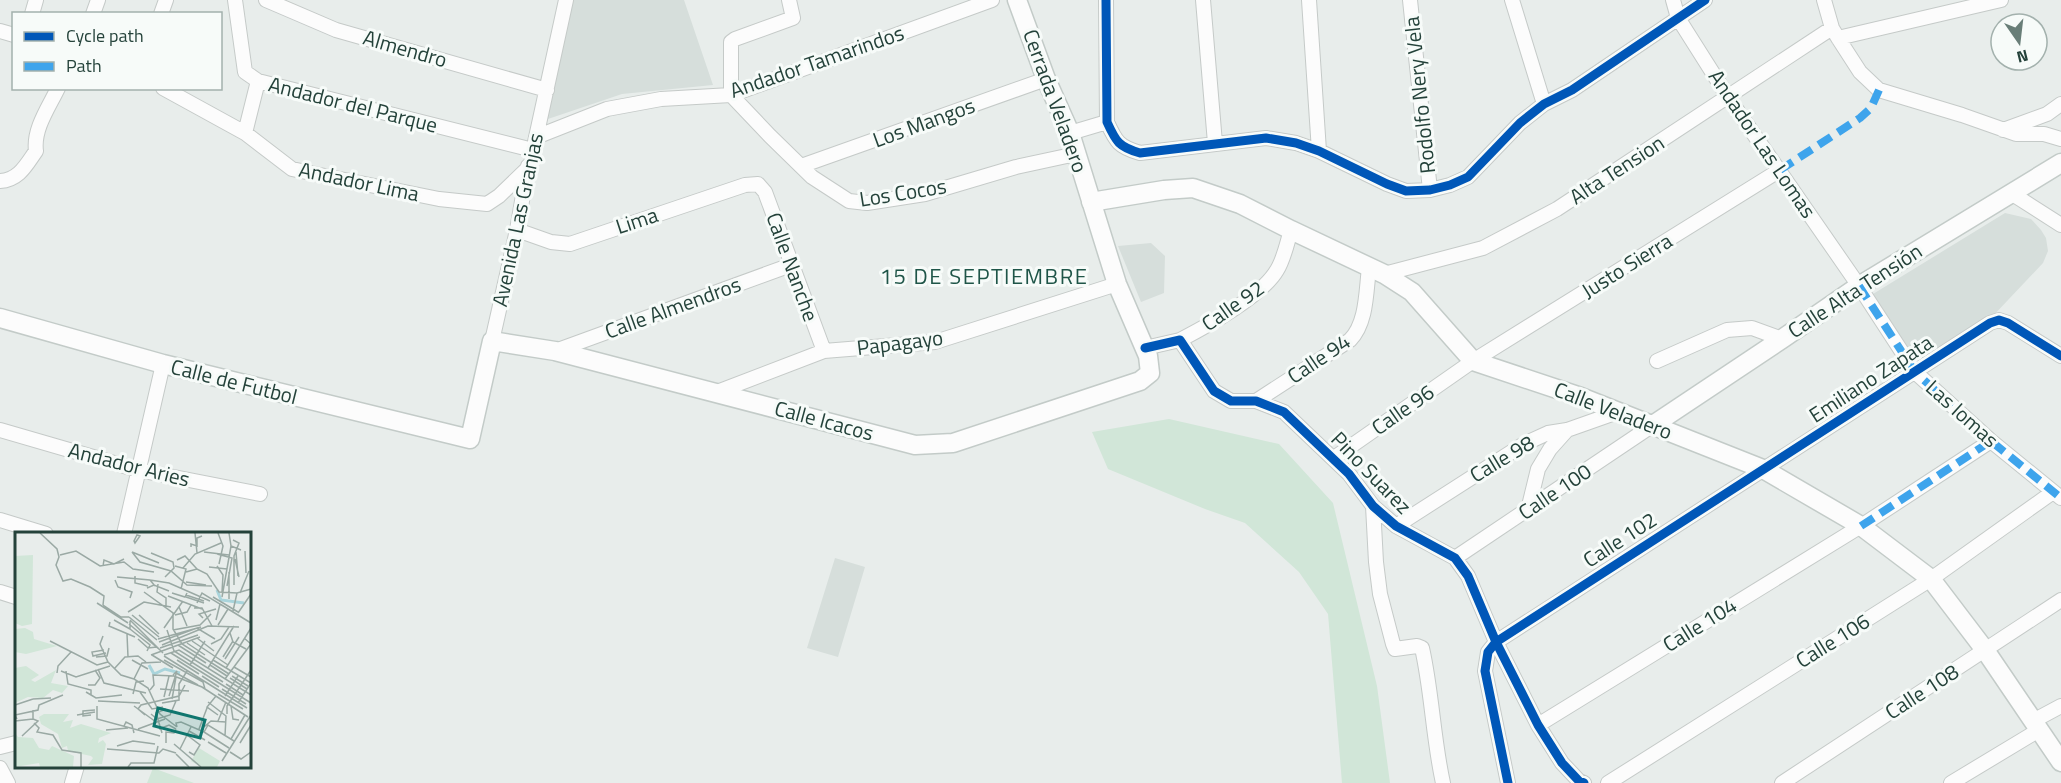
<svg xmlns="http://www.w3.org/2000/svg" width="2061" height="783" viewBox="0 0 2061 783" font-family="'Titillium Web',sans-serif">
  <style>
    .built { fill: #d6dedb }
    .green { fill: #d1e6d8 }
    .lines { fill: none; stroke-linecap: round; stroke-linejoin: round }
    .street-casing { stroke: #c5cac8; stroke-width: 16 }
    .secondary-casing { stroke: #c3cbc8; stroke-width: 21 }
    .street { stroke: #fcfcfc; stroke-width: 14 }
    .secondary { stroke: #fcfcfc; stroke-width: 18 }
    .quiet { stroke: #3ea4ec; stroke-width: 8; stroke-dasharray: 15 8; stroke-linecap: butt }
    .cycleway-casing { stroke: #f7fbf9; stroke-width: 13 }
    .cycleway { stroke: #0057b8; stroke-width: 9 }
    .labels { text-anchor: middle; stroke-width: 6; stroke-linejoin: round; paint-order: stroke }
    .street-label { font-size: 21px; fill: #24423a; stroke: #f7fbf9 }
    .neighbourhood-label { font-size: 22px; letter-spacing: 1.5px; fill: #1f5548; stroke: #f7fbf9 }
    .inset-river { fill: none; stroke: #a9d4db; stroke-width: 3 }
    .inset-road { fill: none; stroke: #9aa9a4; stroke-width: 1.5 }
    .view { fill: #0f766e; fill-opacity: 0.15; stroke: #0f766e; stroke-width: 3 }
    .inset-edge { fill: none; stroke: #24423a; stroke-width: 3 }
  </style>
  <rect width="100%" height="100%" fill="#e8edeb"/>
  <!-- built -->
  <path class="built" d="M570,0H684L713,85L622,94L545,120Z
    M2005,213L2031,219L2041,230L2046,238L2048,251L2043,263L1991,318L1918,363L1873,294Z
    M1151,243L1165,256L1164,293L1141,302L1118,246Z
    M835,558L865,567L838,657L807,648Z"/>
  <!-- green -->
  <path class="green" d="M1169,419L1279,444L1333,503L1377,686L1390,783H1342L1328,614L1299,572L1245,523L1205,509L1108,469L1092,432Z
    M153,768L194,783H147Z"/>
  <g class="lines">
    <!-- street casing -->
    <g class="street-casing">
      <path id="street" d="M235,0L245,72L258,81L533,150
        M266,0L336,30L547,90
        M789,0L793,18L735,39L731,42V95L770,136L812,177L849,201L867,203L925,194L1016,167L1076,154
        M1106,0L1107,122C1116,142 1119,147 1140,153L1266,138L1296,143L1319,151L1387,184L1406,191L1430,190L1450,185L1468,177L1520,123L1544,104L1572,90L1705,0
        M1203,0L1215,143
        M1309,0L1319,151
        M1410,0L1430,190
        M1512,0L1544,104
        M1673,0L1678,18L1728,97L1859,286L1915,372L1991,441L2061,498
        M1824,0L1832,28L1838,38L1860,72L1879,90L1962,115L2016,134H2044L2061,139
        M32,14L36,0
        M93,14L98,0
        M161,14L166,0
        M0,31L14,35
        M1838,38L2001,0
        M163,88L245,133L292,169L320,175L439,199L487,204L499,196L528,168
        M2003,130L2047,114L2061,104
        M245,133L258,81
        M1070,133L1107,122
        M536,137L607,109L661,99L731,95L992,0
        M535,142L566,0
        M801,166L1046,79
        M0,181C19,180 26,165 36,151C33,129 49,107 58,88
        M2011,193L2061,225
        M517,230L551,242L570,244L745,185L758,184L765,192L824,351
        M1384,274L1483,248L1557,209L1832,28
        M1180,340C1207,326 1262,296 1277,270C1284,259 1287,243 1291,230
        M492,341L517,230L528,166
        M1145,348L1180,340L1214,391L1231,401H1256L1284,412L1349,474L1373,506L1396,526L1455,558L1468,576L1496,642L1538,725L1562,763L1579,781L1584,783
        M555,351L791,265
        M1657,361L1727,330L1752,328L1782,339
        M717,392L824,351L935,342L1117,284
        M1256,401L1350,340C1367,323 1366,291 1369,268
        M0,430L138,470L260,494
        M1334,458L1473,361L1780,170
        M1373,506L1376,562L1380,594L1393,644L1395,649L1417,646L1422,648C1432,692 1433,738 1443,783
        M1528,510L1538,469L1550,449L1567,430
        M0,520L46,534
        M1396,526L1524,444L1548,433L1567,430L1618,412
        M124,534L163,364
        M1455,558L1653,425
        M0,592L16,597
        M2033,721L2061,706
        M1538,725L1861,526L1991,441
        M0,747L16,743
        M0,768L8,783
        M72,783L77,766
        M1508,783L1485,671L1488,652L1496,642L1990,323L1999,320L2008,323L2061,356
        M1608,783L1931,579L2053,492
        M1782,783L2061,600
        M1951,783L2039,730"/>
    </g>
    <!-- secondary casing -->
    <g class="secondary-casing">
      <path id="secondary" d="M1091,202L1164,190L1193,188L1240,204L1291,230L1384,274L1412,292L1473,361L1581,397L1763,469L1861,526L1931,579L1985,650L2061,762
        M0,318L163,364L470,439L492,341L555,351L915,445L953,443L1140,381L1150,373L1148,356L1117,284L1070,133L1046,79L1017,0
        M1653,425L1782,339L1859,286L2061,163"/>
    </g>
    <!-- street -->
    <use href="#street" class="street"/>
    <!-- secondary -->
    <use href="#secondary" class="secondary"/>
    <!-- quiet -->
    <path class="quiet" d="M1780,170L1860,118L1871,108L1879,90
      M1859,286L1915,372L1991,441L2061,498
      M1861,526L1991,441"/>
    <!-- cycleway casing -->
    <g class="cycleway-casing">
      <path id="cycleway" d="M1106,0L1107,122C1116,142 1119,147 1140,153L1266,138L1296,143L1319,151L1387,184L1406,191L1430,190L1450,185L1468,177L1520,123L1544,104L1572,90L1705,0
        M1145,348L1180,340L1214,391L1231,401H1256L1284,412L1349,474L1373,506L1396,526L1455,558L1468,576L1496,642L1538,725L1562,763L1579,781L1584,783
        M1508,783L1485,671L1488,652L1496,642L1990,323L1999,320L2008,323L2061,356"/>
    </g>
    <!-- cycleway -->
    <use href="#cycleway" class="cycleway"/>
  </g>
  <g class="labels">
    <!-- street labels -->
    <g class="street-label">
      <text transform="translate(405 49) rotate(16)" y="7">Almendro</text>
      <text transform="translate(817 62) rotate(-19)" y="7">Andador Tamarindos</text>
      <text transform="translate(1420 95) rotate(-96)" y="7">Rodolfo Nery Vela</text>
      <text transform="translate(1055 101) rotate(70)" y="7">Cerrada Veladero</text>
      <text transform="translate(353 105) rotate(14)" y="7">Andador del Parque</text>
      <text transform="translate(924 123) rotate(-20)" y="7">Los Mangos</text>
      <text transform="translate(1762 144) rotate(56)" y="7">Andador Las Lomas</text>
      <text transform="translate(1617 170) rotate(-33)" y="7">Alta Tension</text>
      <text transform="translate(359 182) rotate(12)" y="7">Andador Lima</text>
      <text transform="translate(903 193) rotate(-9)" y="7">Los Cocos</text>
      <text transform="translate(518 220) rotate(-78)" y="7">Avenida Las Granjas</text>
      <text transform="translate(637 221) rotate(-18)" y="7">Lima</text>
      <text transform="translate(1627 266) rotate(-32)" y="7">Justo Sierra</text>
      <text transform="translate(792 267) rotate(70)" y="7">Calle Nanche</text>
      <text transform="translate(1855 291) rotate(-33)" y="7">Calle Alta Tensión</text>
      <text transform="translate(1233 306) rotate(-35)" y="7">Calle 92</text>
      <text transform="translate(673 308) rotate(-20)" y="7">Calle Almendros</text>
      <text transform="translate(900 343) rotate(-7)" y="7">Papagayo</text>
      <text transform="translate(1319 359) rotate(-34)" y="7">Calle 94</text>
      <text transform="translate(1871 379) rotate(-33)" y="7">Emiliano Zapata</text>
      <text transform="translate(234 382) rotate(14)" y="7">Calle de Futbol</text>
      <text transform="translate(1403 410) rotate(-35)" y="7">Calle 96</text>
      <text transform="translate(1613 411) rotate(21)" y="7">Calle Veladero</text>
      <text transform="translate(1962 414) rotate(42)" y="7">Las lomas</text>
      <text transform="translate(824 421) rotate(15)" y="7">Calle Icacos</text>
      <text transform="translate(1502 459) rotate(-31)" y="7">Calle 98</text>
      <text transform="translate(129 465) rotate(14)" y="7">Andador Aries</text>
      <text transform="translate(1371 473) rotate(46)" y="7">Pino Suarez</text>
      <text transform="translate(1555 492) rotate(-34)" y="7">Calle 100</text>
      <text transform="translate(1620 540) rotate(-33)" y="7">Calle 102</text>
      <text transform="translate(1700 625) rotate(-32)" y="7">Calle 104</text>
      <text transform="translate(1833 641) rotate(-32)" y="7">Calle 106</text>
      <text transform="translate(1922 692) rotate(-33)" y="7">Calle 108</text>
    </g>
    <!-- neighbourhood labels -->
    <g class="neighbourhood-label">
      <text x="984" y="284">15 DE SEPTIEMBRE</text>
    </g>
  </g>
  <!-- overview -->
  <g transform="translate(15 532)">
    <rect width="236" height="236" fill="#e8edeb"/>
    <path d="M18,23L17,92L7,94L0,91V24ZM10,96L18,100L19,107L42,114L11,122L0,120V97ZM11,134L24,143L16,148L20,150L41,138L36,151L53,154L47,161L38,158L28,166L13,165L0,171V136ZM29,182H54L48,190L58,188L55,196L66,192L96,201L84,206L83,211L88,208L91,212L87,232L73,233L78,226L76,224L53,219L52,214L47,216L43,202L26,192L24,185ZM0,201L3,205L18,206L24,216L34,218L37,214L59,224L58,235H25L24,231L0,235ZM184,216L205,229L202,235H186L176,229Z" fill="#d1e6d8"/>
    <path class="inset-river" d="M202,58L206,68L229,71M134,133L139,142L150,137L165,141"/>
    <path class="inset-road" d="M25,1L42,17L44,25L41,33L48,49L56,47L75,55L89,64L88,73M180,1L182,21M203,1L208,14L204,32M214,1L216,14L226,18M122,3L125,4L120,11L119,9ZM218,8L224,11L219,24V53M176,15V12L182,14V6L187,4M230,19L231,41M117,20L125,30L156,39L172,53L197,54M117,20L144,31M189,20L214,23M221,20L223,44M136,21L158,30L159,36L150,45M202,22L217,26L212,54M45,23L61,19L85,34L109,30L118,37L139,40M220,27L224,45M162,28L170,24L182,37M88,34L89,28L99,32L109,27M160,34L171,37L166,57M202,34L208,43L207,60M194,35L212,37M168,36L180,22L206,11M171,40L182,37L192,42L204,60L222,61L236,57M120,44V51L133,54M102,45L135,48L140,54M100,48L103,55L117,60L115,66M135,48L154,51L195,69M171,50L191,53M143,52L142,60L151,66V75M132,56L139,53L154,59M129,60L158,81V97L167,112L214,142M157,61L170,65L172,61M225,61L234,39M171,63L189,69M153,64L187,77M171,65L189,71M198,65L223,80M207,65L216,14M214,67V40M82,71L113,91M182,71L187,61L205,72L201,88M205,72L236,91M88,73L106,85H114M164,75L172,94M179,76H187L197,94M218,79L222,61M113,80L129,70L156,75M223,81L236,62M117,83L144,105M124,83L144,102M160,83L172,80L176,73M114,85L142,108M188,86L184,82L201,77M99,88L115,97M115,88L148,121M115,89V97L135,113L132,119M95,90L94,94L120,105M114,92L145,118M203,93L213,77M149,96L168,69M152,98L159,119L208,150M158,98L185,93L196,82M215,101L218,110L231,117M112,102L113,125M88,104L85,112L93,130L106,143L119,147M182,106L199,119M123,107L133,116L142,115M143,107L186,95M35,109L82,133L93,130M177,109L213,133M144,110L182,96L200,107M172,111L190,123M196,112L206,107L214,95M147,113L193,94L224,95M163,113L191,131M145,116L183,103M89,118L77,120L78,124L91,121M156,121L236,171M136,123L185,105M137,123L158,136M149,123L164,118L236,163M149,124L232,176M81,125L92,124L94,116M208,125L218,109M210,127L224,105M117,128L133,137M149,128L188,150L190,157M162,128L184,142M198,128L236,151L223,171M146,130L127,131L119,147L133,156L145,182L162,195M175,133L190,109M195,133L212,144M219,135L236,145M193,136L219,94M211,136L236,96M83,137L89,151L131,161M99,137L110,125L123,124L131,130M46,139L61,145L95,134M51,139L53,152L76,158V163M42,141L43,134L56,120M161,141L183,153M187,144L204,155M217,144L233,154M215,146L232,157M210,147L236,112L229,106M211,152L228,163M73,153H80L85,146L80,138M145,157L174,159M207,157L231,172M135,158L139,153L138,143L159,144L187,155L233,185M71,160L81,166L107,163M125,160L137,177L148,175M118,162L121,150L129,149M203,162L228,177M154,164L162,139L158,143M201,164L192,175L203,183M210,164L223,144M149,165L154,144M18,167L36,166M157,167L161,145M83,169L125,171M193,170L211,184L210,204M147,171L164,168V152L172,139M0,173L18,167M82,174V187L145,204M119,174L141,190M216,174L218,187L224,188M136,182L142,187L155,183L161,169M212,182V174L236,138M62,183L80,180M76,183L68,184V179L80,178M130,183L123,177L126,173L164,164L170,153M2,187L0,183L23,178L24,173L48,163M0,189L18,187M203,189L211,170M19,191L24,196L22,200L38,203L47,218L66,221V235M109,194L111,190L117,193L119,201M162,195L161,191L166,190L189,200L193,193L219,209M189,195L196,189L211,190M123,197L150,187M144,197L154,193L161,197M184,197L192,176M91,198L113,196M174,199L190,208M189,200L214,216M147,201L141,181L151,177M172,203L185,213L179,223L174,220M7,204L23,189L18,187V178M216,207L230,183M193,210L211,221M151,211V200L159,201L161,197M225,211L236,193M159,212L186,235M102,214L118,209L140,212M92,217L144,221L148,217L161,221M165,217L176,195M215,220L226,227L236,220M161,222L174,235M207,229L236,183M113,235L116,231H139L143,214"/>
    <path class="view" d="M143,176L190,188L185,206L139,194Z"/>
    <rect width="236" height="236" class="inset-edge"/>
  </g>
  <!-- legend -->
  <rect x="12" y="12" width="210" height="78" fill="#f7fbf9" stroke="#a3b1ad" stroke-width="1.5"/>
  <rect x="24" y="32" width="30" height="9" fill="#0057b8" stroke="#a3b1ad" stroke-width="1.5"/>
  <text x="66" y="42" font-size="18" fill="#24423a">Cycle path</text>
  <rect x="24" y="62" width="30" height="9" fill="#3ea4ec" stroke="#a3b1ad" stroke-width="1.5"/>
  <text x="66" y="72" font-size="18" fill="#24423a">Path</text>
  <!-- north arrow -->
  <g transform="translate(2019 42) rotate(166)"><circle r="28" fill="#f7fbf9" stroke="#a3b1ad" stroke-width="1.5"/>
  <path d="M0-4.5L10 22L0 15L-10 22Z" fill="#697e78"/>
  <text y="-9" font-size="16" font-weight="bold" text-anchor="middle" fill="#24423a">N</text>
  </g>
</svg>
